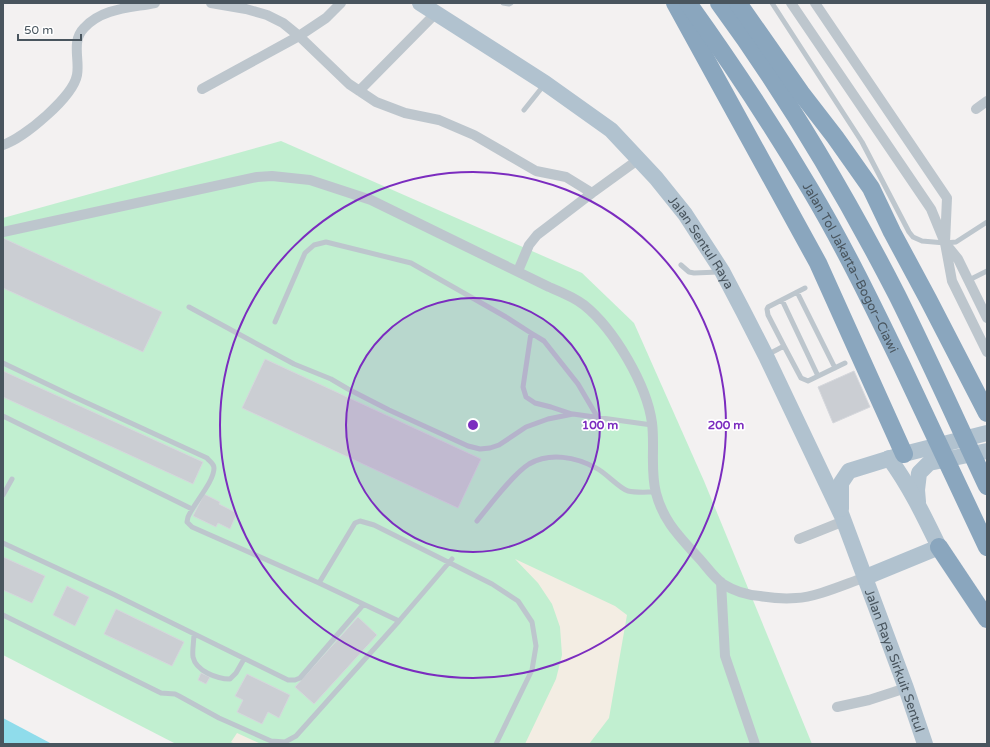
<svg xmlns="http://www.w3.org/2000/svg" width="990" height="747" viewBox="0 0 990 747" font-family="'Varela Round',sans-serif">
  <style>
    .green { fill: #c1efd0 }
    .sand { fill: #f3ede3 }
    .water { fill: #8fdceb }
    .building { fill: #cbced3; stroke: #d5d7dc }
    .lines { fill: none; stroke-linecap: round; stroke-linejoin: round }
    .lane { stroke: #bdc6cd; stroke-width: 5 }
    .street { stroke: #bdc6cd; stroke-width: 10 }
    .primary { stroke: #b1c2cf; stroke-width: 16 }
    .highway { stroke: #8aa6be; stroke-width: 18 }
    .ring { fill: none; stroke: #7b2cbf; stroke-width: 2 }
    .labels { text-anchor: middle; stroke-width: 3.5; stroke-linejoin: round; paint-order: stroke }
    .street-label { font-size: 13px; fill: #49555e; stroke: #fff }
    .centre { fill: #7b2cbf; stroke: #fff; stroke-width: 2 }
    .ring-label { font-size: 12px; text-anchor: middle; font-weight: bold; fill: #7b2cbf; stroke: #fff; stroke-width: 3.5; stroke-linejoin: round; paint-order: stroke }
  </style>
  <rect width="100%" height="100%" fill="#f3f1f1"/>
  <!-- green -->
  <path class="green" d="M281,141L582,273L634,323L704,481L812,744H176L3,655V218Z"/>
  <!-- sand -->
  <path class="sand" d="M515,559L615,606L627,615L609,718L589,744H525L556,679L562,655L560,627L552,604L538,583Z
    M237,733L261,744H235L231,742Z"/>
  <!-- water -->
  <path class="water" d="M3,718L52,744H3Z"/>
  <!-- building -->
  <path class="building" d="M3,238L162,312L143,352L3,288Z
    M265,359L481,459L458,508L242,408Z
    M3,371L203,462L193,484L3,397Z
    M854,371L870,407L833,423L818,387Z
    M204,494L220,502L219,504L237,513L230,529L218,523L216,527L193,516Z
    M3,557L45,576L32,603L3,590Z
    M67,586L89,597L75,626L53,615Z
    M116,609L184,642L172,666L104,634Z
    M358,617L377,635L314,704L295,687Z
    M201,673L210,677L206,684L198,680Z
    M247,674L290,695L279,718L268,712L262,724L237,712L243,700L235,696Z"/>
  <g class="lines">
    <!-- lane -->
    <path class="lane" d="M503,3L509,4L511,3
      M772,3L862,142L909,232L913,237L922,241L945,243L956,242L987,222
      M524,110L544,85
      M681,265L689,272L694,273L719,272
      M969,280L987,271
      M797,292L835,368
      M782,300L818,376
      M189,307L294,364L331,379L348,389L389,410L468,446L480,449L490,448L499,445L526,427L548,419L573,414L652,425
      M275,322L305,253L314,245L326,242L411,263L506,317L531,333L544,341L578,384L598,418
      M531,333L523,387L526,397L535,403L551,407L572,414
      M784,346L801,378L808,381L845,363
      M767,355L784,346L768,315L767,309L768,307L805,288
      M3,363L72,396L207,458C209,461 214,463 214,468C214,482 194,503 188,517L187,522L192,527L319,583L399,621
      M3,416L192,509
      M3,495L12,479
      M477,521C490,505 513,474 529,464C550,452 576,457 596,468C605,472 620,489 628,491C636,493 647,492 655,492
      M3,543L115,595L288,680H295L300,678L363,605
      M319,583L355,523L360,521L374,525L492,584L518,601L532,622L536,646L532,670L496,744
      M3,615L161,693L175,694L179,696L219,718L271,741L285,742L296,736L399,621L452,559
      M194,634C194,641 192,650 193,657C196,671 217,679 230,679L236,673L244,659"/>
    <!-- street -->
    <path class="street" d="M211,3L246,9L267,15L283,23L299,36L349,84L376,102L405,113L439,120L474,135L536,171L566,177L592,193
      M791,3L931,209L945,243L958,259L987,318
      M815,3L947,198L945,243L952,281L987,352
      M202,89L299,36L326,18L341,3
      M359,91L436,13
      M976,109L987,101
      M3,145C24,138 73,97 77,75C80,60 71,41 84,28C102,8 130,8 155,3
      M3,232L257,177L272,176L310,180L371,200L549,287C561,292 574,297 584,305C614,329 647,385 652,423C655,446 650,470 656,493C663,520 678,535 696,555C705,564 713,577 723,584C734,591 747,595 760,596C772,598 784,599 796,598C817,597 845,584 866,577
      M518,271L529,245L537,235L592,193L639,159
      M799,539L844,521
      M721,582L725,656L755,744
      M837,707L869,700L906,688"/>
    <!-- primary -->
    <g class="primary">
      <path id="s1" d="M420,3L545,83L611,130L656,178L685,214L722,271L743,311L766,356L842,516L906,688L925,744"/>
      <path d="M918,502L917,490L919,473L929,463L987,451"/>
      <path d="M841,509V483L849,471L904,454L987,433"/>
      <path d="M866,577L939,547C924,516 909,485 889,458"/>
    </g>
    <!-- highway -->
    <g class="highway">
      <path d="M675,3L818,263L904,454"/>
      <path id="s2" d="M688,3C731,63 772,125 810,189C844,246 873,306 902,366C930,426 959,487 987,547"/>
      <path d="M719,3C786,94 845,194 897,295C928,357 957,422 987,486"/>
      <path d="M738,3L801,93L835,137L871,188L892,232L928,299L987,413"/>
      <path d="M939,547L987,619"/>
    </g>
  </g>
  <!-- distance rings -->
  <circle cx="473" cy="425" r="127" fill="#7b2cbf" fill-opacity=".12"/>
  <g class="ring">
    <circle cx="473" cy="425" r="127"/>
    <circle cx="473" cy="425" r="253"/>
  </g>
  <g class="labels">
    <!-- street labels -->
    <g class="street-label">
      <text dy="5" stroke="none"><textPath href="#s1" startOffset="374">Jalan Sentul Raya</textPath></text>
      <text dy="5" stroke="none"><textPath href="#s2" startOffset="311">Jalan Tol Jakarta–Bogor–Ciawi</textPath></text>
      <text dy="5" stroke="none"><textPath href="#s1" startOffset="836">Jalan Raya Sirkuit Sentul</textPath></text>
    </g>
  </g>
  <circle cx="473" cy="425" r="6" class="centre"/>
  <g class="ring-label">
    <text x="600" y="429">100 m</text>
    <text x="726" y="429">200 m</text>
  </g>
  <!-- border -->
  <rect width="990" height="747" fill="none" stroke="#49555e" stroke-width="8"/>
  <!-- scale -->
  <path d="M18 34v6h63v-6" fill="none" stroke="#49555e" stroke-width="2"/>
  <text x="24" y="34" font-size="12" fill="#49555e" stroke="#ffffff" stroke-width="3" paint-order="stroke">50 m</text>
</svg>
